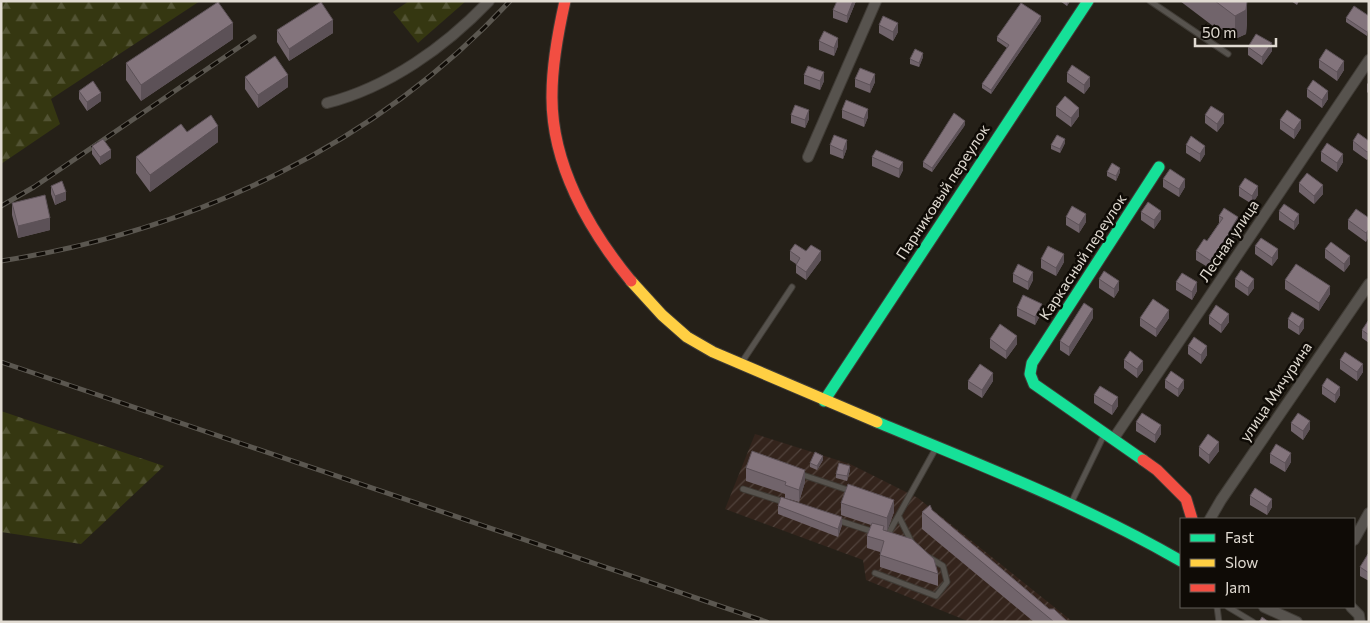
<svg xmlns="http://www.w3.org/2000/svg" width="1370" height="623" viewBox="0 0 1370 623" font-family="Commissioner,sans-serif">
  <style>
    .industrial { fill: url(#industrial-furrows) }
    .forest { fill: url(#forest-firs) }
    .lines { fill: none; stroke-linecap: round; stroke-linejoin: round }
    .lane-casing { stroke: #403c36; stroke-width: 7 }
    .street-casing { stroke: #403c36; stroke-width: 12 }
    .fast-casing { stroke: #403c36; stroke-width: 13 }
    .slow-casing { stroke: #403c36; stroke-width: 13 }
    .jam-casing { stroke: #403c36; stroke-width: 13 }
    .lane { stroke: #57534e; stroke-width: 5 }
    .street { stroke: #57534e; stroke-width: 10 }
    .fast { stroke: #16e098; stroke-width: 11 }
    .slow { stroke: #ffcf43; stroke-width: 11 }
    .jam { stroke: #f24e42; stroke-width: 11 }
    .rail-casing { stroke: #5b5750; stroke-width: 5 }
    .rail { stroke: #0f0b06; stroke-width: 3; stroke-dasharray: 9; stroke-linecap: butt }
    .wall { fill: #71646b }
    .shaded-wall { fill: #5c5157 }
    .building { fill: #83747c; stroke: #5c5157 }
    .labels { text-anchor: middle; stroke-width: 5; stroke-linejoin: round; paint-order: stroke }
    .street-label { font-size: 15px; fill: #e1dbd2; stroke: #0f0b06 }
  </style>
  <defs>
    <pattern id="industrial-furrows" width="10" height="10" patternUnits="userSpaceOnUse" patternTransform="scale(1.25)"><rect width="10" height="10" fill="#34241c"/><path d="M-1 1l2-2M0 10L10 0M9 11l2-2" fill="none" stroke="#51433c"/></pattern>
    <pattern id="forest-firs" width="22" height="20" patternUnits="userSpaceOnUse" patternTransform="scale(1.25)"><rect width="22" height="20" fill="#353711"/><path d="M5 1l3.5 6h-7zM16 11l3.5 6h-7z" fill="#525333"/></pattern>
  </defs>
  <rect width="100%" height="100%" fill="#252018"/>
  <!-- industrial -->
  <path class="industrial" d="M755,434L850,464L918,498L1073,622H970L866,580L863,560L725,509Z"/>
  <!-- forest -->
  <path class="forest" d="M1,1H200L51,99L60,124L1,164Z
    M409,1H466L418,43L393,12Z
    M1,411L164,466L81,544L1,532Z"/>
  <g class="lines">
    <!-- lane casing -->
    <g class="lane-casing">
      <path id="lane" d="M1150,1L1228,54
        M742,362L792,287
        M800,474L851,491
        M743,489L784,502
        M1072,501L1104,435
        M899,517L912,543
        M837,520L874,532
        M887,536L936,448
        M875,573L936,596L947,582L943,566L930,558
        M1217,607L1219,622
        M1228,607L1253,622"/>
    </g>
    <!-- street casing -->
    <g class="street-casing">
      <path id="street" d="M327,103C389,87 445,47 489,1
        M808,157L876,1
        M1114,438L1369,60
        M1210,519L1221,500L1369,284
        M1354,540L1369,513
        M1264,607L1297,622
        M1351,607L1359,615L1360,622"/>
    </g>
    <!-- fast casing -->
    <g class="fast-casing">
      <path id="fast" d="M824,401L1088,1
        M877,422C980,465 1084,505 1181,561
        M1143,460L1034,384L1030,374L1032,363L1159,167"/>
    </g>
    <!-- slow casing -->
    <g class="slow-casing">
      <path id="slow" d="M631,281L662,315L687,337L713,352L877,422"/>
    </g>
    <!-- jam casing -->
    <g class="jam-casing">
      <path id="jam" d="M565,1C558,32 552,63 552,95C551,164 589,230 631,281
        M1143,460L1157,470L1186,499L1192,519"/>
    </g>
    <!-- lane -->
    <use href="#lane" class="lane"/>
    <!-- street -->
    <use href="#street" class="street"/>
    <!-- fast -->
    <use href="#fast" class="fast"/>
    <!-- slow -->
    <use href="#slow" class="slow"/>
    <!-- jam -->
    <use href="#jam" class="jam"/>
    <!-- rail casing -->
    <g class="rail-casing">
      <path id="rail" d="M1,206L34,187L254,37
        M1,261C193,231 377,145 510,1
        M1,362L767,622"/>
    </g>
    <!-- rail -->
    <use href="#rail" class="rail"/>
  </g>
  <!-- wall -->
  <path class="wall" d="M856,1L847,23L833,18V10Z
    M1060,1H1070L1067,6Z
    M1180,1H1247V22L1246,34L1235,39L1214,24L1213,26Z
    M1291,1H1299L1297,5Z
    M1369,16L1367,36L1346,22V18Z
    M1041,21L991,94L982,88V84L1007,48L997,41V37Z
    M879,25L898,32L893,41L879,33Z
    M277,30L333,33L289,61L277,42Z
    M233,39L141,101L126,80V63Z
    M819,41L838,46L834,56L819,50Z
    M1248,47L1272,51L1262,65L1248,55Z
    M923,57L919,67L910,64V59Z
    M1319,60L1344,70L1337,81L1319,68Z
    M1067,73L1090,86L1084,94L1067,82Z
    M804,75L824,81L820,90L804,84Z
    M245,77L288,87L258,108L245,89Z
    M855,79L875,82L870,93L855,87Z
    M1369,82V94L1367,92V84Z
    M1307,89L1328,99L1322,108L1307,97Z
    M79,91L101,101L87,111L79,99Z
    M1056,107L1079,116L1071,127L1056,116Z
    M842,110L868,117L864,127L842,118Z
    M791,115L809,119L805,128L791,123Z
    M1205,115L1224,123L1217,132L1205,123Z
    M1280,120L1301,128L1294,139L1280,129Z
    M965,125L932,172L923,167V162Z
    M187,132L218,142L150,192L136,173V157Z
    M1353,141H1369L1367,160L1353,150Z
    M1065,143L1060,153L1051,149V145Z
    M830,145L847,148L843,159L830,154Z
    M1186,145L1205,154L1200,162L1186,153Z
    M92,146L111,158L100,165L92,154Z
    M1321,152L1343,162L1337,172L1321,161Z
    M872,157L903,170L899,178L872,166Z
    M1107,172H1120L1116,181L1107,176Z
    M1163,179L1185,187L1179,197L1163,187Z
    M1299,183L1323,194L1314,204L1299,192Z
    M51,186L66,200L55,205L51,194Z
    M1239,187L1258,195L1252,204L1239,196Z
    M12,203L50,230L18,238L12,215Z
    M1279,211L1299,223L1294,230L1279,220Z
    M1141,212L1161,219L1154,229L1141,220Z
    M1219,216L1238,225L1231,236L1234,247L1229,254L1223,250L1211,269L1196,260V251L1207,241L1219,223Z
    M1066,217L1086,222L1079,233L1066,225Z
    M1369,218L1366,242L1348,229V220Z
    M1255,246L1278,258L1272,266L1255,254Z
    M1325,249L1350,264L1344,272L1325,258Z
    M790,251L821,260L806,280L796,273V264L790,260Z
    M1041,259L1064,262L1056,276L1041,268Z
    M1013,274L1033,280L1028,290L1013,282Z
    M1099,279L1119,290L1114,298L1099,288Z
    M1235,279L1254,288L1248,296L1235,287Z
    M1285,280L1330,294L1319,311L1285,289Z
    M1176,282L1197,291L1192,300L1176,290Z
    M1017,308L1042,312L1035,325L1017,316Z
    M1209,316L1229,322L1221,333L1209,324Z
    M1093,318L1069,356L1060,350V341Z
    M1140,318H1169L1156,337L1140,326Z
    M1288,319L1304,328L1299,335L1288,328Z
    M1369,321V343L1362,338V330Z
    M990,339L1017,344L1006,359L990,348Z
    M1188,346L1207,355L1201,364L1188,354Z
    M1124,360L1143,370L1137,378L1124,368Z
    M1340,360L1363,372L1357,381L1340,369Z
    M1165,380L1184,388L1178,397L1165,388Z
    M968,381H993L982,398L968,389Z
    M1322,386L1340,395L1335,403L1322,394Z
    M1094,395L1118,406L1112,415L1094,403Z
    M1136,422L1161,434L1155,443L1136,431Z
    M1291,423L1310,429L1303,440L1291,431Z
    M1199,447L1219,451L1209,464L1199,456Z
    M1270,454L1291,462L1285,472L1270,463Z
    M823,460L817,470L810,467V463Z
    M746,468L805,482L799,502L785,498V494L746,481Z
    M850,470L847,481L836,478V474Z
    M1250,496L1272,507L1267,515L1250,505Z
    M841,503L894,512L887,531L884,530L938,574V586L880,567V552L867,548V536L871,525L841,515Z
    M778,506L842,525L838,537L778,514Z
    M932,510L1049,609L1068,622H1034L922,529V512Z
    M1369,554V581L1360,576V567Z"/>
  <!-- shaded-wall -->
  <path class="shaded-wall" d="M853,1H856L847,23V16Z
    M1067,1H1070L1067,6Z
    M1247,1V22L1246,34L1235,39V16Z
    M1041,16V21L991,94V90Z
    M333,20V33L289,61V49Z
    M233,23V39L141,101V85Z
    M898,23V32L893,41V32Z
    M838,38V46L834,56V48Z
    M1272,43V51L1262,65V57Z
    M923,53V57L919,67V63Z
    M1344,61V70L1337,81V72Z
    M824,72V81L820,90V81Z
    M875,74V82L870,93V85Z
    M288,75V87L258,108V95Z
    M1090,77V86L1084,94V85Z
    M1328,91V99L1322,108V100Z
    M101,93V101L87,111V102Z
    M1079,108V116L1071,127V118Z
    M868,109V117L864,127V119Z
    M809,110V119L805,128V120Z
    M1224,114V123L1217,132V124Z
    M1301,120V128L1294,139V130Z
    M965,121V125L932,172V168Z
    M218,126V142L150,192V175Z
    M1065,139V143L1060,153V149Z
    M847,140V148L843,159V151Z
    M1205,146V154L1200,162V154Z
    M111,150V158L100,165V157Z
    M1369,150V158L1367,160V152Z
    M1343,154V162L1337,172V163Z
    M903,162V170L899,178V169Z
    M1120,168V172L1116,181V176Z
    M1185,179V187L1179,197V189Z
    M1323,185V194L1314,204V196Z
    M1258,186V195L1252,204V196Z
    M66,192V200L55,205V196Z
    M1161,211V219L1154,229V220Z
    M1086,214V222L1079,233V225Z
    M1299,214V223L1294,230V222Z
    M1238,217V225L1228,242V234Z
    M50,218V230L18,238V226Z
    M1369,229V237L1366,242V233Z
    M1234,238V247L1229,254V246Z
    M1223,242V250L1211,269V261Z
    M1278,249V258L1272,266V258Z
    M821,251V260L806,280V272Z
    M1064,254V262L1056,276V268Z
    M1350,256V264L1344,272V264Z
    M1033,272V280L1028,290V282Z
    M1254,279V288L1248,296V288Z
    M1119,281V290L1114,298V289Z
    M1197,282V291L1192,300V292Z
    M1330,286V294L1319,311V303Z
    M1042,304V312L1035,325V317Z
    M1093,309V318L1069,356V347Z
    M1169,310V318L1156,337V329Z
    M1229,314V322L1221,333V325Z
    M1304,319V328L1299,335V327Z
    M1017,336V344L1006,359V351Z
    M1207,346V355L1201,364V355Z
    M1143,361V370L1137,378V369Z
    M1363,364V372L1357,381V372Z
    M993,373V381L982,398V390Z
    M1184,380V388L1178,397V389Z
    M1340,387V395L1335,403V395Z
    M1118,397V406L1112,415V406Z
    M1310,421V429L1303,440V431Z
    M1161,425V434L1155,443V435Z
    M1219,442V451L1209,464V455Z
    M1291,453V462L1285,472V463Z
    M823,456V460L817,470V466Z
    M850,466V470L847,481V476Z
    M805,470V482L799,502V490Z
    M1272,499V507L1267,515V507Z
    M894,500V512L887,531V518Z
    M842,517V525L838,537V529Z"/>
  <!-- building -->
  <path class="building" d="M837,1H853L847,16L833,10Z
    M1215,1H1247L1246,10L1235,16Z
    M218,2L233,23L141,85L126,63Z
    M321,2L333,20L289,49L277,30Z
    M1021,3L1041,16L991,90L982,84L1009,45L997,37Z
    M1354,6L1369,16V29L1367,32L1346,18Z
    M883,16L898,23L893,32L879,25Z
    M824,31L838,38L834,48L819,41Z
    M1256,34L1272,43L1262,57L1248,47Z
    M915,49L923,53L919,63L910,59Z
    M1326,49L1344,61L1337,72L1319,60Z
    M275,56L288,75L258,95L245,77Z
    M1072,65L1090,77L1084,85L1067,73Z
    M808,66L824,72L820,81L804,75Z
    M860,68L875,74L870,85L855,79Z
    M1313,80L1328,91L1322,100L1307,89Z
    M93,81L101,93L87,102L79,91Z
    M1065,96L1079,108L1071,118L1056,107Z
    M846,100L868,109L864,119L842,110Z
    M795,105L809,110L805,120L791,115Z
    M1211,106L1224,114L1217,124L1205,115Z
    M1287,110L1301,120L1294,130L1280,120Z
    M954,113L965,121L932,168L923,162Z
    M211,115L218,126L150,175L136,157L181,124L187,132Z
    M1358,133L1369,141V150L1367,152L1353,141Z
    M834,135L847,140L843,151L830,145Z
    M1057,135L1065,139L1060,149L1051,145Z
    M1191,136L1205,146L1200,154L1186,145Z
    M103,139L111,150L100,157L92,146Z
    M1327,143L1343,154L1337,163L1321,152Z
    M876,150L903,162L899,169L872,157Z
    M1112,163L1120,168L1116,176L1107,172Z
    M1170,169L1185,179L1179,189L1163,179Z
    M1307,173L1323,185L1314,196L1299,183Z
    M1245,178L1258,186L1252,196L1239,187Z
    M62,181L66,192L55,196L51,186Z
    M45,195L50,218L18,226L12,203Z
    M1148,202L1161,211L1154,220L1141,212Z
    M1284,204L1299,214L1294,222L1279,211Z
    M1072,206L1086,214L1079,225L1066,217Z
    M1224,208L1238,217L1228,234L1234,238L1229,246L1223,242L1211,261L1196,251L1204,239L1207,241L1223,218L1219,216Z
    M1356,209L1369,218V229L1366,233L1348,220Z
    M1261,238L1278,249L1272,258L1255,246Z
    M1331,242L1350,256L1344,264L1325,249Z
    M795,244L806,251L811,245L821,251L806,272L796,265L800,258L790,251Z
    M1048,246L1064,254L1056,268L1041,259Z
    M1018,264L1033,272L1028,282L1013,274Z
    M1296,264L1330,286L1319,303L1285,280Z
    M1241,270L1254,279L1248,288L1235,279Z
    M1104,271L1119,281L1114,289L1099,279Z
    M1182,273L1197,282L1192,292L1176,282Z
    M1023,295L1042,304L1035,317L1017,308Z
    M1153,299L1169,310L1156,329L1140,318Z
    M1084,303L1093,309L1069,347L1060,341Z
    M1216,305L1229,314L1221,325L1209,316Z
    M1292,312L1304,319L1299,327L1288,319Z
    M1368,321H1369V335L1362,330Z
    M1000,324L1017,336L1006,351L990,339Z
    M1194,337L1207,346L1201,355L1188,346Z
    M1130,351L1143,361L1137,369L1124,360Z
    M1345,352L1363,364L1357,372L1340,360Z
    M980,364L993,373L982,390L968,381Z
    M1171,371L1184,380L1178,389L1165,380Z
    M1327,378L1340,387L1335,395L1322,386Z
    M1100,386L1118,397L1112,406L1094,395Z
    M1142,413L1161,425L1155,435L1136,422Z
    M1298,413L1310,421L1303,431L1291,423Z
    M1208,434L1219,442L1209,455L1199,447Z
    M1276,444L1291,453L1285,463L1270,454Z
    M752,451L805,470L799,490L785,485L786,482L746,468Z
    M815,452L823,456L817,466L810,463Z
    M839,463L850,466L847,476L836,474Z
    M848,484L894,500L887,518L841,503Z
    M1255,488L1272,499L1267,507L1250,496Z
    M781,497L842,517L838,529L778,506Z
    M930,505L932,510L1049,609H1054L1068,622H1054L922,512Z
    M872,523L884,526L883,530L912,539L934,559L938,574L880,555L884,541L867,536Z
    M1368,554H1369V573L1360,567Z
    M1262,617L1269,622H1259Z"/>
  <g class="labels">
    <!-- street labels -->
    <g class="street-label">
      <text transform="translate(943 192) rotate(-57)" y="5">Парниковый переулок</text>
      <text transform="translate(1229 241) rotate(-56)" y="5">Лесная улица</text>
      <text transform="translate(1083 257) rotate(-57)" y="5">Каркасный переулок</text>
      <text transform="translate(1276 392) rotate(-56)" y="5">улица Мичурина</text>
    </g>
  </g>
  <!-- border -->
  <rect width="1370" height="623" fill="none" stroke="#e1dbd2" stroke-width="5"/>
  <!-- legend -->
  <rect x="1180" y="518" width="175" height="90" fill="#0f0b06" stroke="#635e58"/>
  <rect x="1190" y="534" width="25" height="8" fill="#16e098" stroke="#635e58"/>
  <text x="1225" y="543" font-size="15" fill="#e1dbd2">Fast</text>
  <rect x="1190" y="559" width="25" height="8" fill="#ffcf43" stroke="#635e58"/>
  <text x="1225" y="568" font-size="15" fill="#e1dbd2">Slow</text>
  <rect x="1190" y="584" width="25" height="8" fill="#f24e42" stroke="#635e58"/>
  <text x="1225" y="593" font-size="15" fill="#e1dbd2">Jam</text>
  <!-- scale -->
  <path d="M1195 38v8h81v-8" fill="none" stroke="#e1dbd2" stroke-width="2.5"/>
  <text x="1202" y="38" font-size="15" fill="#e1dbd2" stroke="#0f0b06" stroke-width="4" paint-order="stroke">50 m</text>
</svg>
